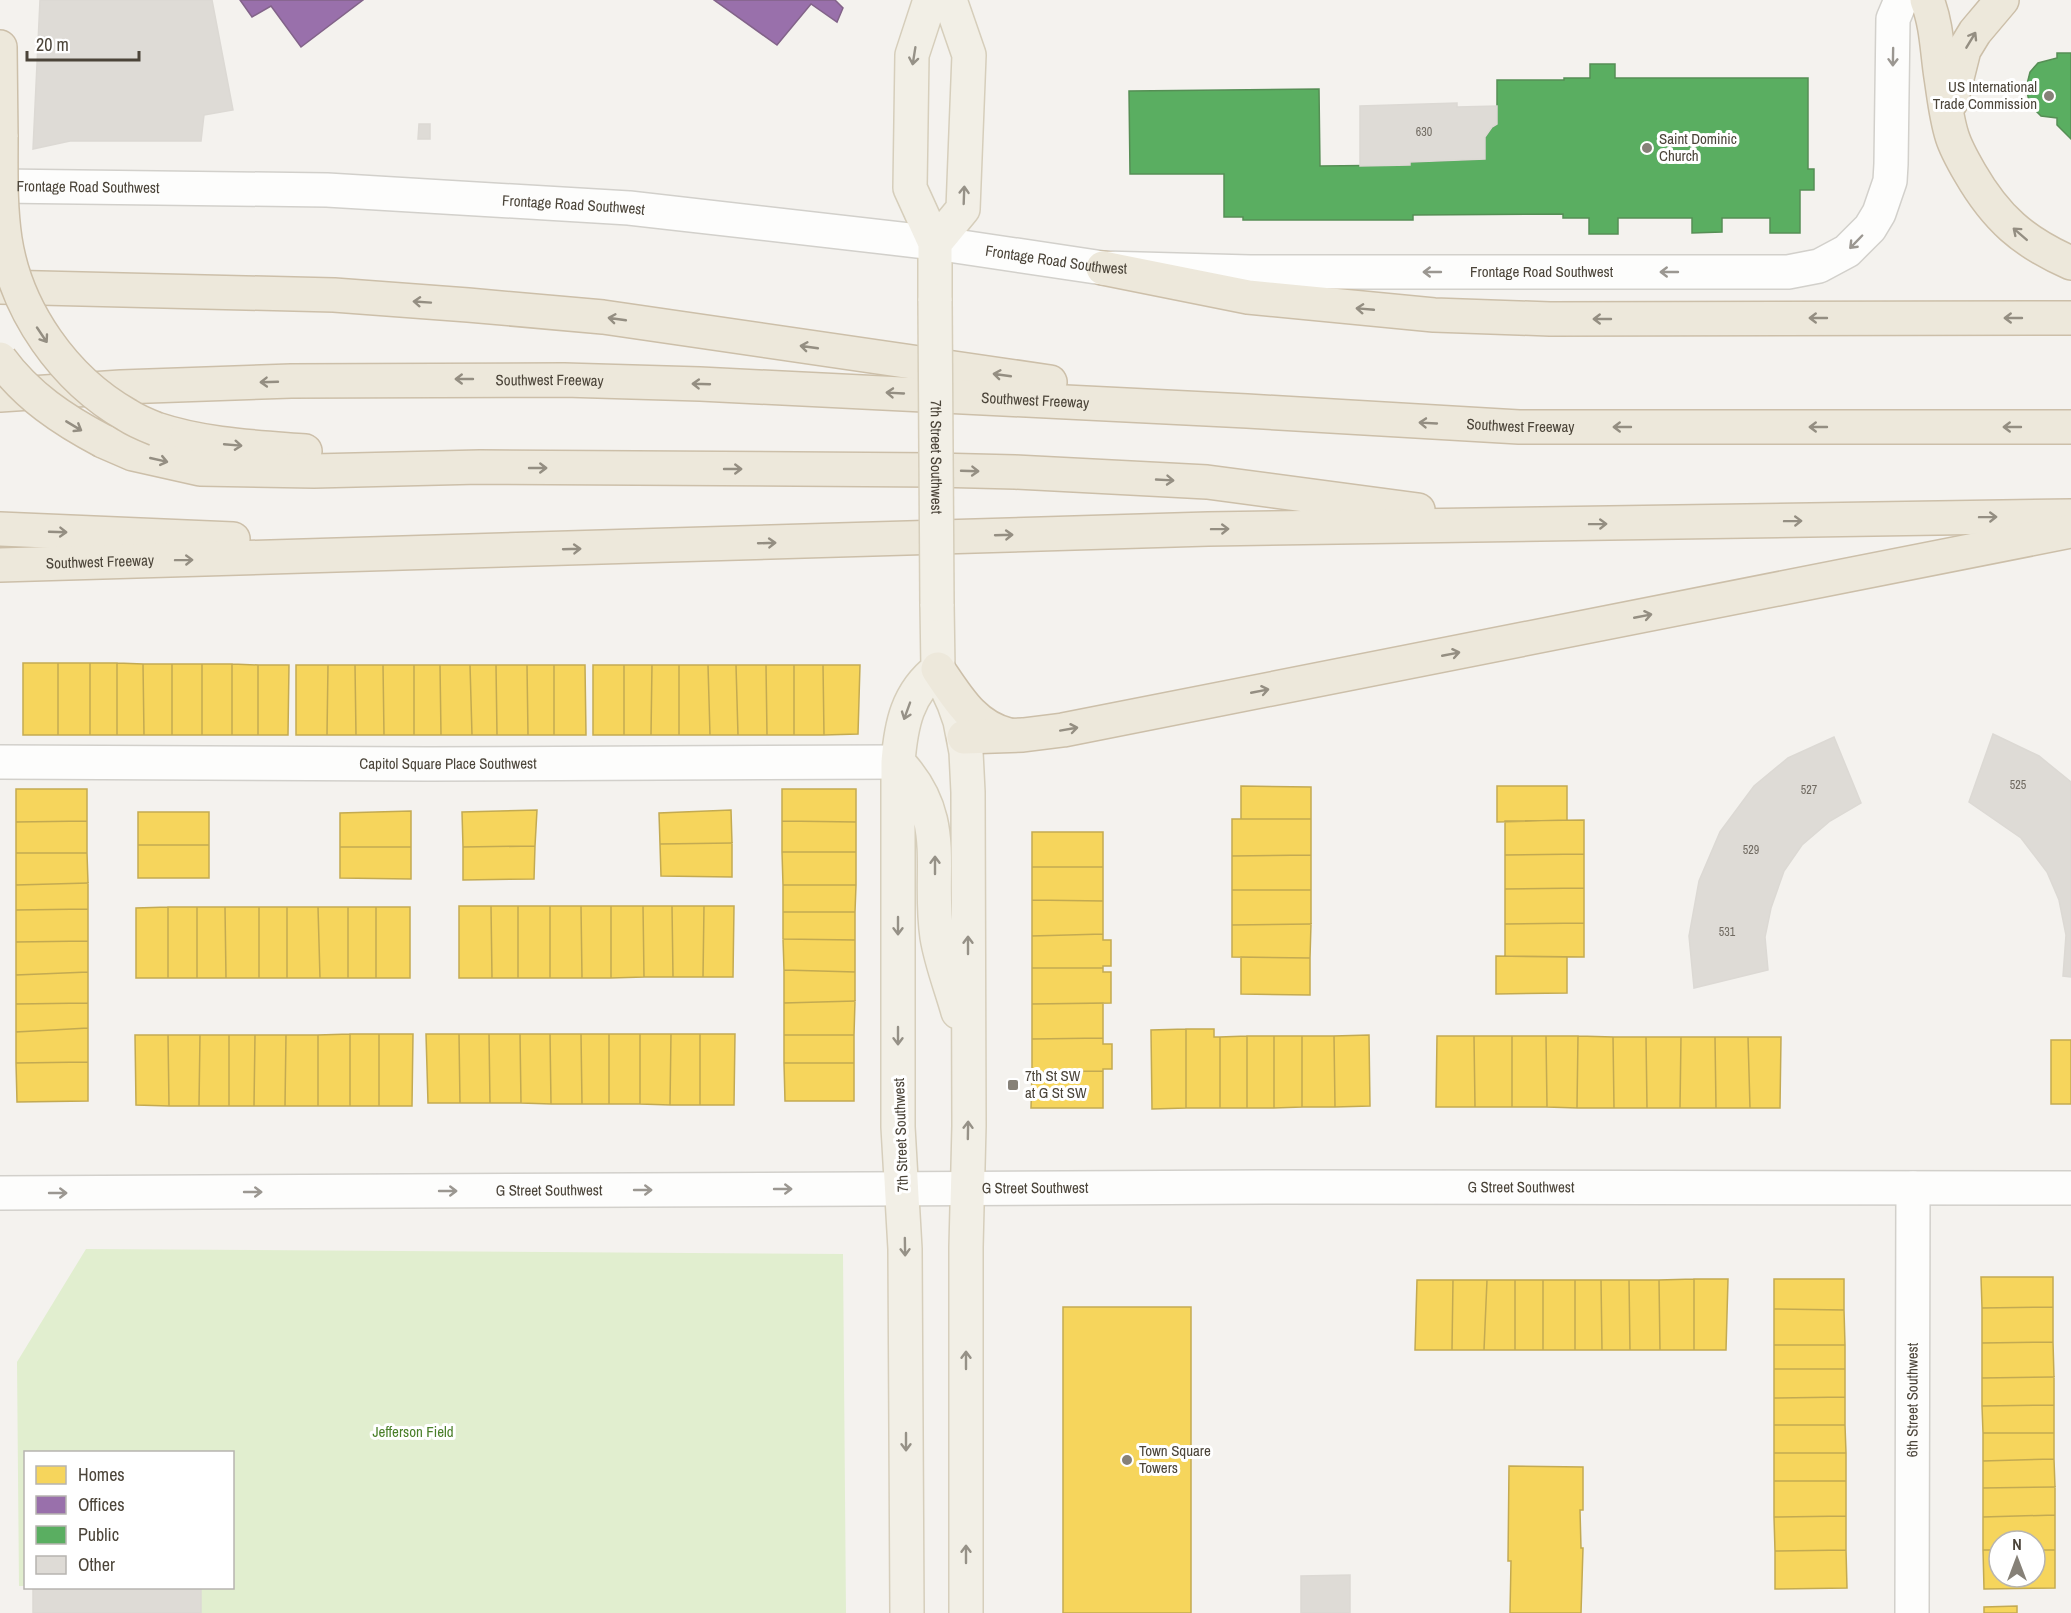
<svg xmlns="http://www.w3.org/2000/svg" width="2071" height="1613" viewBox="0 0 2071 1613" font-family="'Archivo Narrow',sans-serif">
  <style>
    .green { fill: #e1eecf }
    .homes { fill: #f6d55c; stroke: #c3aa52; stroke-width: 1.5 }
    .offices { fill: #9970ab; stroke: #826389; stroke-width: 1.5 }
    .public { fill: #5aae61; stroke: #568e55; stroke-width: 1.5 }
    .building { fill: #dedbd6; stroke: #dcd9d4; stroke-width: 1.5 }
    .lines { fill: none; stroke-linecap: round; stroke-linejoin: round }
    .minor-casing { stroke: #d2d0cb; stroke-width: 36 }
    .tertiary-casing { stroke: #d2d0cb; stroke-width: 36 }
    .primary-casing { stroke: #d6cebb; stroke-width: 36 }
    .motorway-casing { stroke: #ccbfa9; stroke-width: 36 }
    .minor { stroke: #fdfdfc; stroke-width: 33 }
    .tertiary { stroke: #fdfdfc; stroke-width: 33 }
    .primary { stroke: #f2efe6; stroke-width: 33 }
    .motorway { stroke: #ede8db; stroke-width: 33 }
    .primary-bridge-casing { stroke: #d6cebb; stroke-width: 36; stroke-linecap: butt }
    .motorway-bridge-casing { stroke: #ccbfa9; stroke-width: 36; stroke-linecap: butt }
    .primary-bridge { stroke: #f2efe6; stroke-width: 33 }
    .motorway-bridge { stroke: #ede8db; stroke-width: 33 }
    .oneway { stroke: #948e82 }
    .oneway2 { stroke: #969187 }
    .oneway3 { stroke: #9b9791 }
    .poi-dot { fill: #868178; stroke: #fff; stroke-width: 2 }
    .labels { text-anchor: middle; stroke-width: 6; stroke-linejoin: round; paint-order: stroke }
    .number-label { font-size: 12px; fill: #706a61 }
    .poi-label { font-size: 15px; fill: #4b4439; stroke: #fff; text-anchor: start }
    .street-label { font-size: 15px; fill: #4b4439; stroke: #fff }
    .park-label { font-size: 15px; fill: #4a7f2a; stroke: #fff }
  </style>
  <rect width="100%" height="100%" fill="#f4f2ee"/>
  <!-- green -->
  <path class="green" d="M86,1249L843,1254L846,1613H201V1588H232V1452H26V1586H19L17,1362Z"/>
  <!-- homes -->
  <path class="homes" d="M23,663H58V735H23Z
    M58,663H90V735H58Z
    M90,663H117V735H90Z
    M117,663L143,664L144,735H117Z
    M143,664H172V735H144Z
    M172,664H202V735H172Z
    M202,664H232V735H202Z
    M232,664L258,665V735H232Z
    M258,665H289L288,735H258Z
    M296,665H328L327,735H296Z
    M328,665H355L356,735H327Z
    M355,665H383L384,735H356Z
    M383,665H414V735H384Z
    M414,665H440L441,735H414Z
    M440,665H470L472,735H441Z
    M470,665H496L497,735H472Z
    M496,665H527L528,735H497Z
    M527,665H554V735H528Z
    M554,665H585L586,735H554Z
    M593,665H624V735H593Z
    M624,665H652L651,735H624Z
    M652,665H679V735H651Z
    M679,665H708L710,735H679Z
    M708,665H736L738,735H710Z
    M736,665H766L767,735H738Z
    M766,665H794V735H767Z
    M794,665H823L824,735H794Z
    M823,665H860L858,734L824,735Z
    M1241,786L1311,787V819H1241Z
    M1497,786H1567V820L1497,822Z
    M16,789H87V821L16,822Z
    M782,789H856V822L782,821Z
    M537,810L535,846L463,847L462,812Z
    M731,810L732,843L660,844L659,813Z
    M411,811V847H340V813Z
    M138,812H209V845H138Z
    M1232,819H1311V855L1232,856Z
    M1584,820V854L1505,855V821Z
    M87,821V853H16V822Z
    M782,821L856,822V852H782Z
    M1032,832H1103V867H1032Z
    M732,843V877L661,876L660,844Z
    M138,845H209V878H138Z
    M535,846L534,879L463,880V847Z
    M340,847H411V879L340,878Z
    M782,852H856V885H783Z
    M16,853H87L88,883L16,885Z
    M1584,854V888L1505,889V855Z
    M1311,855V890H1232V856Z
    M1032,867H1103V901L1032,900Z
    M88,883V909L16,910V885Z
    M783,885H856L855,912H783Z
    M1584,888V923L1505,924V889Z
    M1232,890H1311V924L1232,925Z
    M1032,900L1103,901V934L1032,936Z
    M459,906H491L492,978H459Z
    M491,906H518V978H492Z
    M518,906H550V978H518Z
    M550,906H581L582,978H550Z
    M581,906H611V978H582Z
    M611,906H643L644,977L611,978Z
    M643,906H672L673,977H644Z
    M672,906H704L703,977H673Z
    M704,906H734L733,977H703Z
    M168,907H197V978H168Z
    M168,907V978H136V908Z
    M197,907H225L226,978H197Z
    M225,907H259V978H226Z
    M259,907H287V978H259Z
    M287,907H318L320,978H287Z
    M318,907H348V978H320Z
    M348,907H376V978H348Z
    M376,907H410V978H376Z
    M88,909V941L16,942V910Z
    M783,912H855V940L783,939Z
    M1584,923V957L1505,956V924Z
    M1311,924L1310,958L1232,957V925Z
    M1103,934V940H1111V966H1103V968H1032V936Z
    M783,939L855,940V972L784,970Z
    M88,941V972L16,975V942Z
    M1496,956L1567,957V993L1496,994Z
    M1241,957L1310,958V995L1241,994Z
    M1032,968H1103V972H1111V1003L1032,1004Z
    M784,970L855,972V1001L784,1003Z
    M88,972V1003L16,1004V975Z
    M855,1001L854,1035H784V1003Z
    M88,1003V1028L16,1032V1004Z
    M1103,1003V1038L1032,1039V1004Z
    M88,1028V1062L16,1063V1032Z
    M1186,1029H1214V1037H1220V1108H1186Z
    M1186,1029V1108L1152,1109L1151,1030Z
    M350,1034V1106H318V1035Z
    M350,1034H379V1106H350Z
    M379,1034H413L412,1106H379Z
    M426,1034H459L460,1103H428Z
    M459,1034H489L490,1103H460Z
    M489,1034H520L521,1103H490Z
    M520,1034H550L551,1104L521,1103Z
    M550,1034H581L582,1104H551Z
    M581,1034H609V1104H582Z
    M609,1034H640V1104H609Z
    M640,1034H671L670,1105L640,1104Z
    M671,1034H700V1105H670Z
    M700,1034H735L734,1105H700Z
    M135,1035H168L169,1106L136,1105Z
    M168,1035H200L199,1106H169Z
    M200,1035H229V1106H199Z
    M229,1035H255L254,1106H229Z
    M255,1035H286L285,1106H254Z
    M286,1035H318V1106H285Z
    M784,1035H854V1063H784Z
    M1369,1035L1370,1106L1335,1107L1334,1036Z
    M1247,1036H1274V1108H1247Z
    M1247,1036V1108H1220V1037Z
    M1274,1036H1302V1107L1274,1108Z
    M1302,1036H1334L1335,1107H1302Z
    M1437,1036H1474L1475,1107H1436Z
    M1474,1036H1512V1107H1475Z
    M1512,1036H1546L1547,1107H1512Z
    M1546,1036H1578L1577,1108L1547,1107Z
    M1578,1036L1613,1037L1614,1108H1577Z
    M1613,1037H1646L1647,1108H1614Z
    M1646,1037H1681L1680,1108H1647Z
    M1681,1037H1715L1716,1108H1680Z
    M1715,1037H1748L1750,1108H1716Z
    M1748,1037H1781L1780,1108H1750Z
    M1103,1038V1044H1112V1069H1103V1071L1032,1072V1039Z
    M2051,1040H2071V1104H2051Z
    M88,1062V1101L17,1102L16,1063Z
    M784,1063H854V1101H785Z
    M1103,1071V1108H1031L1032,1072Z
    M1981,1277H2053V1307L1982,1308Z
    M1694,1279V1350H1660L1659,1280Z
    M1694,1279H1728L1726,1350H1694Z
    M1774,1279H1844V1310L1774,1309Z
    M1417,1280H1453L1452,1350H1415Z
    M1453,1280H1487L1484,1350H1452Z
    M1487,1280H1515V1350H1484Z
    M1515,1280H1543V1350H1515Z
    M1543,1280H1575V1350H1543Z
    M1575,1280H1601L1602,1350H1575Z
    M1601,1280H1629L1630,1350H1602Z
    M1629,1280H1659L1660,1350H1630Z
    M1063,1307H1191V1613H1063Z
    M2053,1307V1342L1982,1343V1308Z
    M1774,1309L1844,1310L1845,1345H1774Z
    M2053,1342L2054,1377L1982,1378V1343Z
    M1774,1345H1845V1369H1774Z
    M1774,1369H1845V1397L1774,1398Z
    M2054,1377V1405L1982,1406V1378Z
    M1845,1397V1425H1774V1398Z
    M2054,1405V1433H1983L1982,1406Z
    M1774,1425H1845L1846,1453H1774Z
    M1983,1433H2054V1459L1983,1461Z
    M1774,1453H1846V1481H1774Z
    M2054,1459L2055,1487L1983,1488V1461Z
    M1509,1466L1583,1467V1510H1580L1581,1548H1583L1581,1613H1510L1511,1561H1508Z
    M1774,1481H1846V1516L1774,1517Z
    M2055,1487V1515L1983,1517V1488Z
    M2055,1515V1550H2035V1541H1999V1550H1983V1517Z
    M1846,1516V1550L1775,1551L1774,1517Z
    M1846,1550L1847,1588L1775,1589V1551Z
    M1983,1550H1999V1577H2035V1550H2055V1588L1984,1589Z
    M2017,1606V1613H1984V1607Z"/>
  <!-- offices -->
  <path class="offices" d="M240,0H363L301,47L271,6L252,17Z
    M714,0H835L843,8L837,22L811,4L777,45Z"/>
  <!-- public -->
  <path class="public" d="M2057,53H2071V139L2057,125V118L2041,116L2030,105L2026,88L2030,72L2038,63L2057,58Z
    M1590,64H1615V78H1808V169H1814V190H1800V233H1770V218H1722V232L1692,233V218H1618V234H1589V218H1563V214L1413,215V220H1243V217H1224V174H1130L1129,91L1319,89L1320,166L1410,165V162L1485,159V137L1492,127L1497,124V80H1564V78H1590Z"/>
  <!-- building -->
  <path class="building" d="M40,0H212L233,110L204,115L201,141H70L33,149Z
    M1457,103V107L1497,106V124L1492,127L1485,137V159L1410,162V165L1360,166V106Z
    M419,124H430V139H418Z
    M1993,734L2039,756L2071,782V977L2063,976L2066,935L2059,900L2047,872L2021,838L1969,802Z
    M1834,737L1861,803L1830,821L1802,845L1784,871L1771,908L1765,937L1768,970L1694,988L1689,936L1699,881L1720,832L1754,786L1788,758Z
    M1350,1575V1613H1301V1576Z
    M33,1588H201V1613H33Z"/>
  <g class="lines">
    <!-- minor casing -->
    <g class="minor-casing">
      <g id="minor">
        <path id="s1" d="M0,762L428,764L898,762"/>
      </g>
    </g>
    <!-- tertiary casing -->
    <g class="tertiary-casing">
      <g id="tertiary">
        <path id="s2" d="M0,186L327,190L629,208L935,243L1103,268L1250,272H1788L1819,266L1847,251L1870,228L1879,213L1890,181L1891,164L1893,19L1901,0"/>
        <path id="s3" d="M0,1193L1266,1187L2071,1188"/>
        <path id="s4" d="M1912,1613L1913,1188"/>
      </g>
    </g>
    <!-- primary casing -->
    <g class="primary-casing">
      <path id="primary" d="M930,0L912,55L910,188L935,243V301
        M935,243L963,209L969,55L950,0
        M937,604L938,669L954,704L960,721L966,752L968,792L969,1126L966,1247V1613
        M898,762C952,819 927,869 937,937C941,962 951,987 958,1012
        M907,1613L905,1249L898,1127V762C901,725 907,693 938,669"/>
    </g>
    <!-- motorway casing -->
    <g class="motorway-casing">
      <g id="motorway">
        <path d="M1927,0C1937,25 1937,51 1941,77C1944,96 1946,117 1952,136C1956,149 1963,161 1970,173C1996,218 2023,242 2071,263"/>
        <path d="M0,47L1,137"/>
        <path d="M1951,102L1964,50L1975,32L2002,0"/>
        <path d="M1103,268L1248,297L1434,315L1550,319L2071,318"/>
        <path d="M0,287L334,295L468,305L603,317L1050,382"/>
        <path id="s5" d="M0,395L121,387L291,381L564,380L700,384L1247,411L1519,427H2071"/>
        <path d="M156,429C204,445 254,447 305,451"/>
        <path d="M103,441L133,454L200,469L314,471L480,467L935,470L1015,472L1207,482L1418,510"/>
        <path d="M0,529L233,539"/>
        <path id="s6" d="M0,565L1208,529L2071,516"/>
        <path d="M938,669C957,697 974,727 1009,735"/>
        <path d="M964,737L1023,735L1063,730L2071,531"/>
      </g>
    </g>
    <!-- minor -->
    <use href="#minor" class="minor"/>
    <!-- tertiary -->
    <use href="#tertiary" class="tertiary"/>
    <!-- primary -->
    <use href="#primary" class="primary"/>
    <!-- motorway -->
    <use href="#motorway" class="motorway"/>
    <!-- primary-bridge casing -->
    <g class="primary-bridge-casing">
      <g id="primary-bridge">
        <path id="s7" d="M935,301L937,604"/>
      </g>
    </g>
    <!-- motorway-bridge casing -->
    <g class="motorway-bridge-casing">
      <path id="motorway-bridge" d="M1,137C1,171 0,205 5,239C16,311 64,379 127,415C136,421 146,425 156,429
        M0,359C27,396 63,420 103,441"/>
    </g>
    <!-- primary-bridge -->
    <use href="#primary-bridge" class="primary-bridge"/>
    <!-- motorway-bridge -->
    <use href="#motorway-bridge" class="motorway-bridge"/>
  </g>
  <!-- one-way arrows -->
  <defs><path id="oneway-shaft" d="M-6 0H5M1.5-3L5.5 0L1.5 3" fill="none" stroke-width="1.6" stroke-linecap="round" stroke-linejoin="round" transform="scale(1.5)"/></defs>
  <g class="oneway">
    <use href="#oneway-shaft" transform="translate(1971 40) rotate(-59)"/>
    <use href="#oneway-shaft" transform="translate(2020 234) rotate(-139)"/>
    <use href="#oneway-shaft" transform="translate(422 302) rotate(-176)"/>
    <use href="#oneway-shaft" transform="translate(1365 309) rotate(-175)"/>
    <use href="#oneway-shaft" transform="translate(1818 318) rotate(180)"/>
    <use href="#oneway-shaft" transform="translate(2013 318) rotate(180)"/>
    <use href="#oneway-shaft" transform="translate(617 319) rotate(-172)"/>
    <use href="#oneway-shaft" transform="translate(1602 319) rotate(180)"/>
    <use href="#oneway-shaft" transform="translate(42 335) rotate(56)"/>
    <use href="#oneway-shaft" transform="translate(809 347) rotate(-172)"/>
    <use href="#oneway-shaft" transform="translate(1002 375) rotate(-172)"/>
    <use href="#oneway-shaft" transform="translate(464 379) rotate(180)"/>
    <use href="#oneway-shaft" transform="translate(269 382) rotate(178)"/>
    <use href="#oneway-shaft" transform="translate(701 384) rotate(-178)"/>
    <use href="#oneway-shaft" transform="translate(895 393) rotate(-177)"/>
    <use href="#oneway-shaft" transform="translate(1428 423) rotate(-177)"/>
    <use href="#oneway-shaft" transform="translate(74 426) rotate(31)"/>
    <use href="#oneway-shaft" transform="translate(1622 427) rotate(180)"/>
    <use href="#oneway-shaft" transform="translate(1818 427) rotate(180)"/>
    <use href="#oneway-shaft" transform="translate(2012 427) rotate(180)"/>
    <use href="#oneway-shaft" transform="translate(233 445) rotate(5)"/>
    <use href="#oneway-shaft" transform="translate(159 460) rotate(13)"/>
    <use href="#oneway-shaft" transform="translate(538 468)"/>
    <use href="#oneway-shaft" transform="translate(733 469)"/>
    <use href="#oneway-shaft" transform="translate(970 471) rotate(2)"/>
    <use href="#oneway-shaft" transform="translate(1165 480) rotate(3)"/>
    <use href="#oneway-shaft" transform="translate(1988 517) rotate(-1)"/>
    <use href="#oneway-shaft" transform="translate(1793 521) rotate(-1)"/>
    <use href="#oneway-shaft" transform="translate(1598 524) rotate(-1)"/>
    <use href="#oneway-shaft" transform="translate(1220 529) rotate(-1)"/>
    <use href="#oneway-shaft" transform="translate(58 532) rotate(2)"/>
    <use href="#oneway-shaft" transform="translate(1004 535) rotate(-2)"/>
    <use href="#oneway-shaft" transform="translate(767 543) rotate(-2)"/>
    <use href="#oneway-shaft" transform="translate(572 549) rotate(-2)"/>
    <use href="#oneway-shaft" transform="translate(184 560) rotate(-1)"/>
    <use href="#oneway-shaft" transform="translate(1643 616) rotate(-11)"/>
    <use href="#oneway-shaft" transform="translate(1451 654) rotate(-11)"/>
    <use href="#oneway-shaft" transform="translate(1260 691) rotate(-11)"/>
    <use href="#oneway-shaft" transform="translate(1069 729) rotate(-10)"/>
  </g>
  <g class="oneway2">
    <use href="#oneway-shaft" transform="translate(914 56) rotate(99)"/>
    <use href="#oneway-shaft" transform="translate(964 195) rotate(-88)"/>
    <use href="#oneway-shaft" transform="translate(907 711) rotate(110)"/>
    <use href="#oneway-shaft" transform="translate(935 865) rotate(-90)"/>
    <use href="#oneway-shaft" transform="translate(898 926) rotate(90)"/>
    <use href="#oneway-shaft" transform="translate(968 945) rotate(-90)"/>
    <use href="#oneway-shaft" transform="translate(898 1036) rotate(90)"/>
    <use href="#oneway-shaft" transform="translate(968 1130) rotate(-89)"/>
    <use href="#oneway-shaft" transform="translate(905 1247) rotate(89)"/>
    <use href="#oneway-shaft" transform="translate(966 1360) rotate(-90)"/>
    <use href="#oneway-shaft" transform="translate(906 1442) rotate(90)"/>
    <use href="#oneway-shaft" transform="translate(966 1554) rotate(-90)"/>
  </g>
  <g class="oneway3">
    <use href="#oneway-shaft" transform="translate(1893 57) rotate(91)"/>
    <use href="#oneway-shaft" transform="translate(1856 242) rotate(134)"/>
    <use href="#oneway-shaft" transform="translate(1432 272) rotate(180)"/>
    <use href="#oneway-shaft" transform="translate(1669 272) rotate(180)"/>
    <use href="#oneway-shaft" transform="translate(783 1189)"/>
    <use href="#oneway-shaft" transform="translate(643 1190)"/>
    <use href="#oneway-shaft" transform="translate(448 1191)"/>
    <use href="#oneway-shaft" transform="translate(253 1192)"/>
    <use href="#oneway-shaft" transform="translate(58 1193)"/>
  </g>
  <!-- markers -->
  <g class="poi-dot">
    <circle cx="2049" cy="96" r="6"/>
    <circle cx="1647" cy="148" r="6"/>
    <rect x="1007" y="1079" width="12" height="12" rx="3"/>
    <circle cx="1127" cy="1460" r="6"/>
  </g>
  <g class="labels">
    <!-- number labels -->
    <g class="number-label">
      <text x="1424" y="136">630</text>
      <text x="2018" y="789">525</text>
      <text x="1809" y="794">527</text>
      <text x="1751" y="854">529</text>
      <text x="1727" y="936">531</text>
    </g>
    <!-- poi labels -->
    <g class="poi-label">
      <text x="2037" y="92" text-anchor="end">US International<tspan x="2037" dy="17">Trade Commission</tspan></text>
      <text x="1659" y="144">Saint Dominic<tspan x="1659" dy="17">Church</tspan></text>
      <text x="1025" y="1081">7th St SW<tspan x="1025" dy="17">at G St SW</tspan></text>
      <text x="1139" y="1456">Town Square<tspan x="1139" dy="17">Towers</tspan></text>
    </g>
    <!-- street labels -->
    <g class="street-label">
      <text dy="5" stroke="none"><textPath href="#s2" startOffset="88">Frontage Road Southwest</textPath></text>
      <text dy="5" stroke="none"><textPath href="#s2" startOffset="574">Frontage Road Southwest</textPath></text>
      <text dy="5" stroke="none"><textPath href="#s2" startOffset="1060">Frontage Road Southwest</textPath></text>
      <text dy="5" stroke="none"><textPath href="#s2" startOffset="1546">Frontage Road Southwest</textPath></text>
      <text dy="5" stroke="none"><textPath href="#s5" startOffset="550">Southwest Freeway</textPath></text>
      <text dy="5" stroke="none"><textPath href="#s5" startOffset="1036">Southwest Freeway</textPath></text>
      <text dy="5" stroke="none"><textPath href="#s5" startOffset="1522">Southwest Freeway</textPath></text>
      <text dy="5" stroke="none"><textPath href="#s7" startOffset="156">7th Street Southwest</textPath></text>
      <text dy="5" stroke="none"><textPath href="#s6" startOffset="100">Southwest Freeway</textPath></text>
      <text dy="5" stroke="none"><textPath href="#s1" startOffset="448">Capitol Square Place Southwest</textPath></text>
      <text transform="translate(901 1135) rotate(-92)" y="5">7th Street Southwest</text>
      <text dy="5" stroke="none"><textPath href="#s3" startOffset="1521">G Street Southwest</textPath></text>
      <text dy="5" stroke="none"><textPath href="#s3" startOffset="1035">G Street Southwest</textPath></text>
      <text dy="5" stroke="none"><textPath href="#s3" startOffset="549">G Street Southwest</textPath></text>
      <text dy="5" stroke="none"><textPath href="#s4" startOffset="213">6th Street Southwest</textPath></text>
    </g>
    <!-- park labels -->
    <g class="park-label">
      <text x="413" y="1437">Jefferson Field</text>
    </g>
  </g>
  <!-- legend -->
  <rect x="24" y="1451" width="210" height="138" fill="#ffffff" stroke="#b7b4b0" stroke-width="1.5"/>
  <rect x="36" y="1466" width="30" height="18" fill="#f6d55c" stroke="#b7b4b0" stroke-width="1.5"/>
  <text x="78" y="1481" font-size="18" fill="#4b4439">Homes</text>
  <rect x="36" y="1496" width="30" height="18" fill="#9970ab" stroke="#b7b4b0" stroke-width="1.5"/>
  <text x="78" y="1511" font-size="18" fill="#4b4439">Offices</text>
  <rect x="36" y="1526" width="30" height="18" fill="#5aae61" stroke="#b7b4b0" stroke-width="1.5"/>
  <text x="78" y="1541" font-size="18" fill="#4b4439">Public</text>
  <rect x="36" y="1556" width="30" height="18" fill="#dedbd6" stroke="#b7b4b0" stroke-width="1.5"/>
  <text x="78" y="1571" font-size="18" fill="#4b4439">Other</text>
  <!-- north arrow -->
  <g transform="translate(2017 1559)"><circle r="28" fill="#ffffff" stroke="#b7b4b0" stroke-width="1.5"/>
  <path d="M0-4.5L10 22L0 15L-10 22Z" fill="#868178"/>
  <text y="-9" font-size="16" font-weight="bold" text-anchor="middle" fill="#4b4439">N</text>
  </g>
  <!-- scale -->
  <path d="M27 51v9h112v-9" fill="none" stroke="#4b4439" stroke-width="3"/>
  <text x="36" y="51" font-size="18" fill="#4b4439" stroke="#ffffff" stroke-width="4.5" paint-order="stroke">20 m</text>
</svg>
